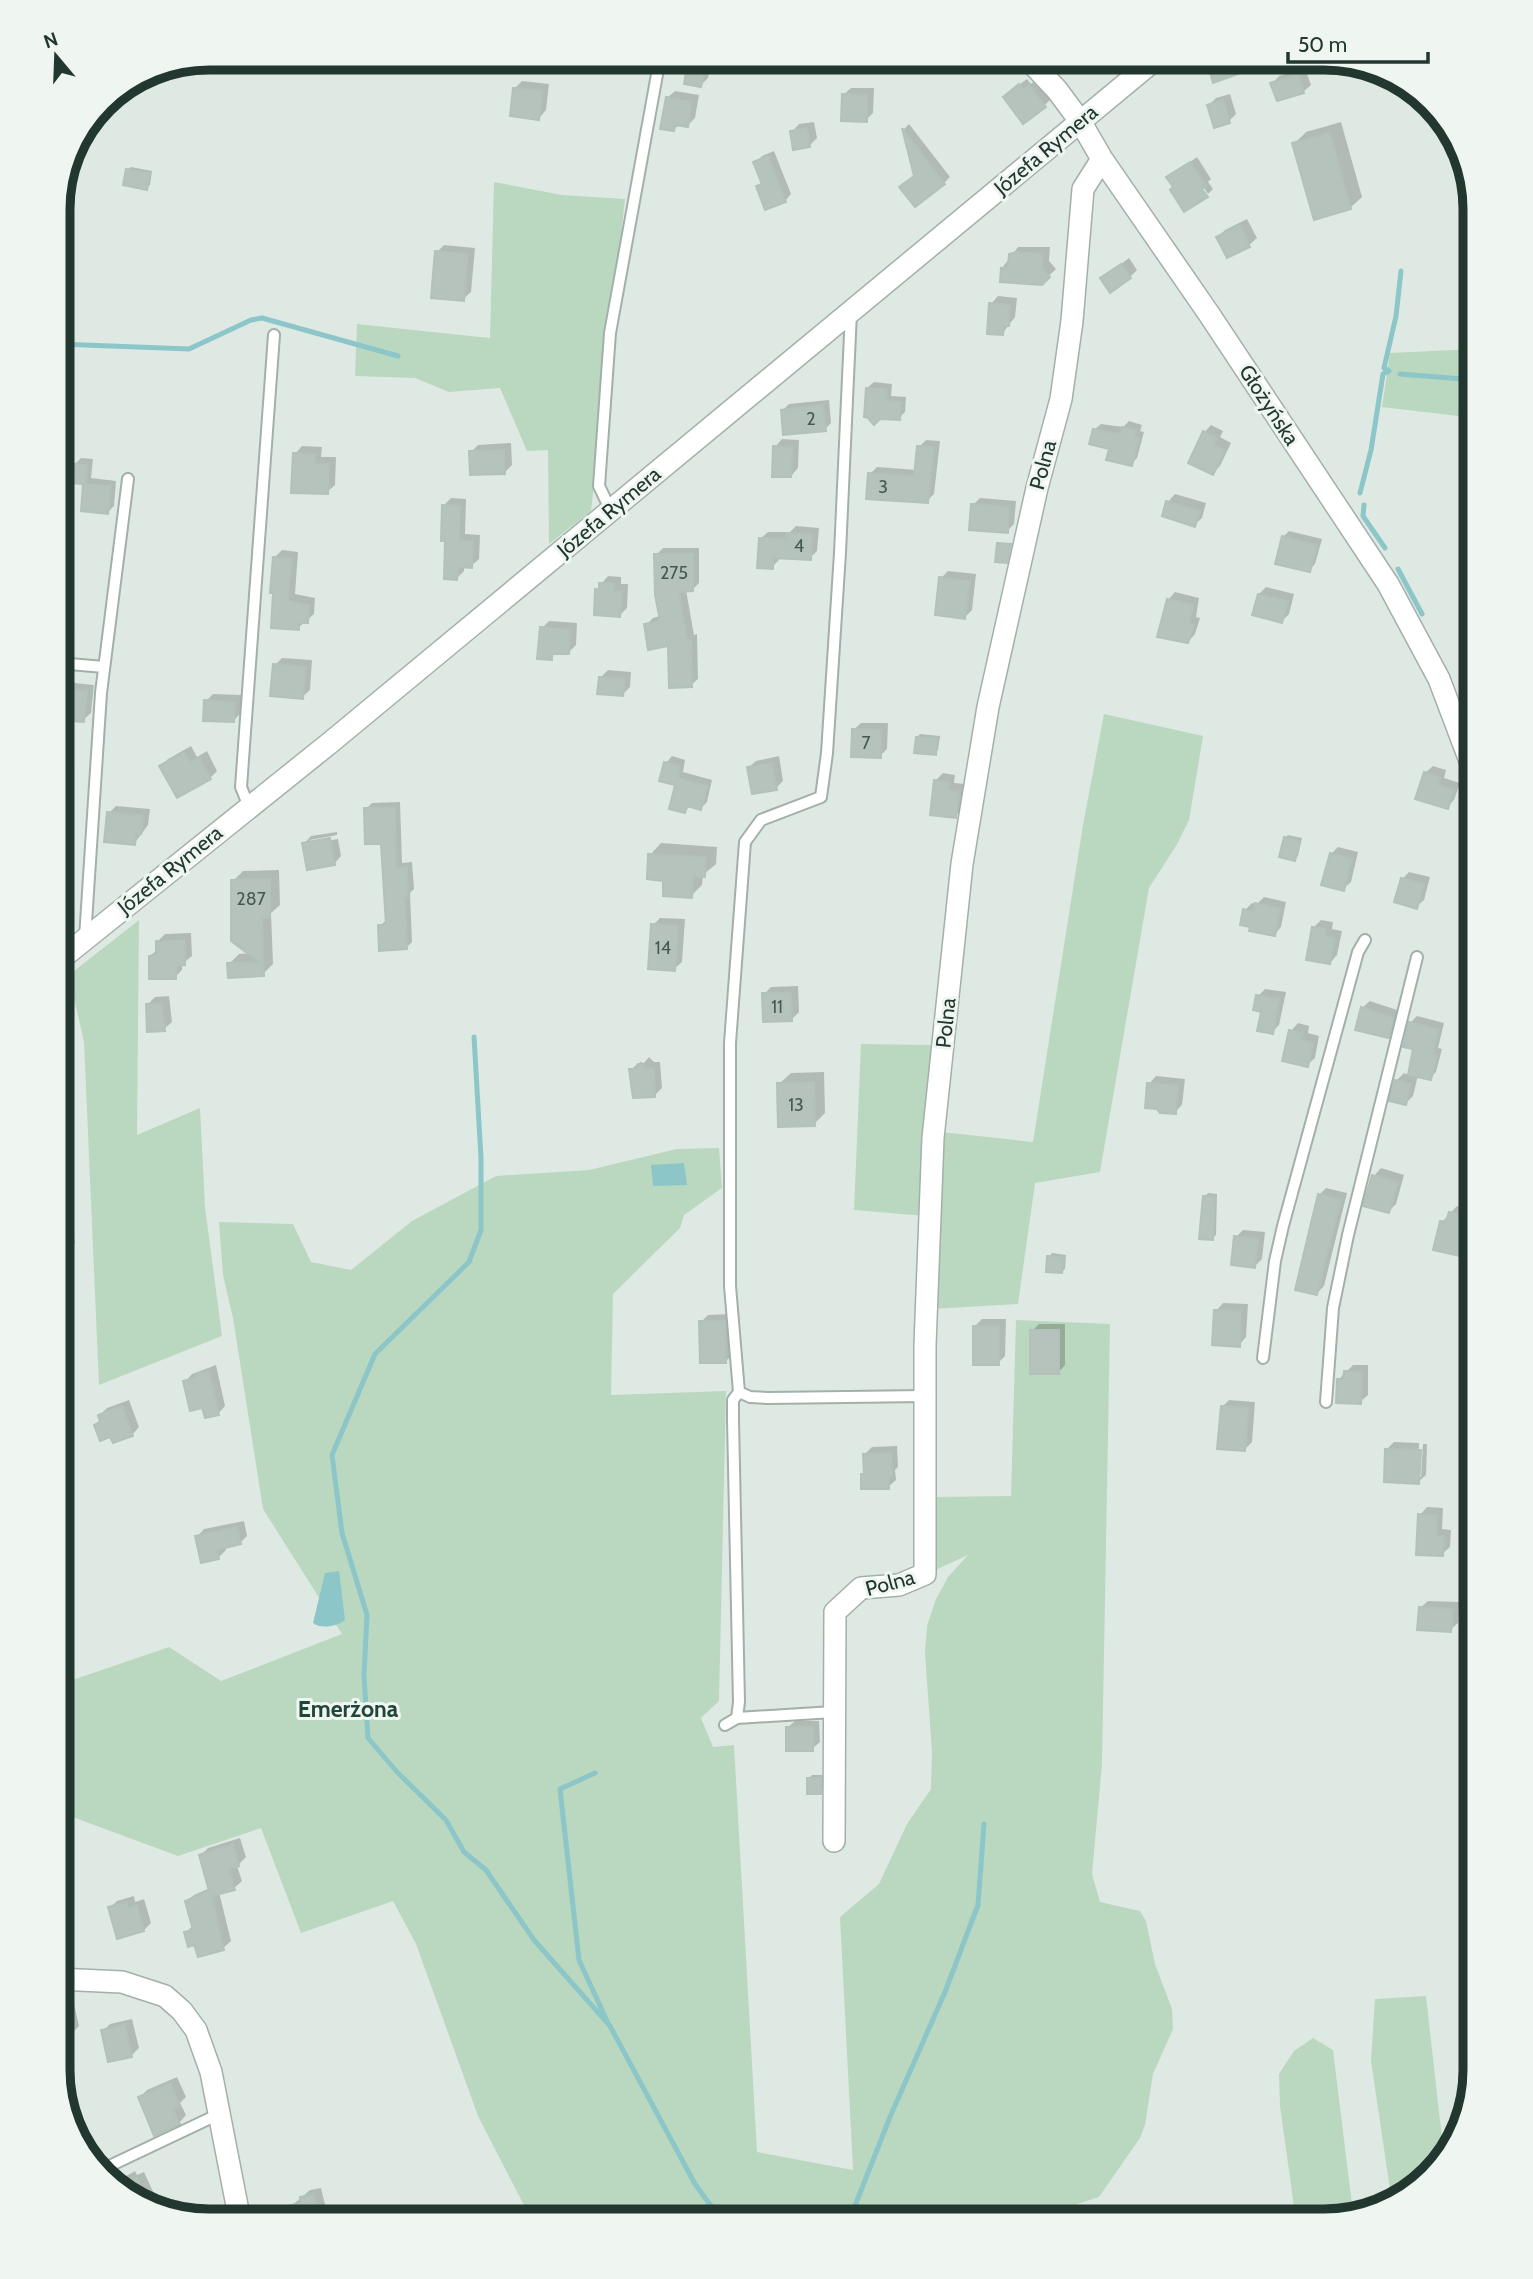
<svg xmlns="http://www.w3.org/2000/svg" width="1533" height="2279" viewBox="0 0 1533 2279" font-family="Cabin,sans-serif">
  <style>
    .green { fill: #bad8bf }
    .water { fill: #8cc6c8 }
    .shadow { fill: #0003 }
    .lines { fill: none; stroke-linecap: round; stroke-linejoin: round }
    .stream { stroke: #8cc6c8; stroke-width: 5 }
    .building { fill: #b5c3bc; stroke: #b2c1ba; stroke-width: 2 }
    .service-casing { stroke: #a3b0a9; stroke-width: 14 }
    .minor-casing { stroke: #a3b0a9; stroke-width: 24 }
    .tertiary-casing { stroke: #a3b0a9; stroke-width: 24 }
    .service { stroke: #fff; stroke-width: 10 }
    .minor { stroke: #fff; stroke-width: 21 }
    .tertiary { stroke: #fff; stroke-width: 21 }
    .labels { text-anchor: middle; stroke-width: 6; stroke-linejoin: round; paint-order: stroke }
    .number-label { font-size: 18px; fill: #475a52 }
    .street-label { font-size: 21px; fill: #22372f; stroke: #eff6f2 }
    .neighbourhood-label { font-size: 23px; font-weight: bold; fill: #204639; stroke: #eff6f2 }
    .rim { fill: none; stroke: #22372f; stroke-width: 9 }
  </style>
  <rect width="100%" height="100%" fill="#dfe9e3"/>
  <!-- green -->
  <path class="green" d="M494,182L562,195L625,199L591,511L549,544L548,450L527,451L500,388L449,392L415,378L355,376L357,324L490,338Z
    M1475,349V418L1382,407L1390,353Z
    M1104,714L1203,736L1189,820L1176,846L1149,888L1100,1172L1035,1183L1018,1304L931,1309L942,1132L1033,1142L1083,825Z
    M139,920L137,1135L200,1108L205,1207L222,1336L99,1385L84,1042L69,975Z
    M861,1044L935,1045L925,1216L854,1210Z
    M719,1148L722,1188L684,1215L680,1228L613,1294L611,1395L726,1391L719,1701L701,1718L713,1747L734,1745L757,2152L853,2170L840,1917L879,1884L907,1824L931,1789L932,1752L925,1653L927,1626L936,1599L948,1577L968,1555L931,1572L932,1497L1011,1496L1016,1320L1110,1324L1102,1764L1092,1874L1100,1902L1140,1911L1146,1921L1155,1964L1172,2009L1173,2029L1153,2074L1145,2125L1140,2138L1099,2197L1026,2221H532L478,2116L416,1944L393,1901L301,1933L261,1828L178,1856L59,1812L58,1685L169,1647L221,1681L342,1634L263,1509L233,1318L223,1275L219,1222L293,1224L311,1262L351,1270L412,1221L496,1176L589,1170L677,1149Z
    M1426,1996L1444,2156L1399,2201L1392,2203L1371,2061L1375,1999Z
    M1313,2038L1333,2050L1353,2213L1324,2221H1296L1280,2106L1279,2074L1294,2051Z"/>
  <!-- water -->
  <path class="water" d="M684,1163L687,1185L653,1186L651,1165Z
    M339,1571L345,1620C337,1627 320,1629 313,1623L325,1573Z"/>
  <!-- shadow -->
  <path class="shadow" d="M424,58H453L452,63L445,70L423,69Z
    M693,58H712L708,78L701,85L690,61Z
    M1207,58H1242L1245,66L1237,73Z
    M161,67L153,77L142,75L152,69Z
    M1305,68L1311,85L1303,92L1272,84L1279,76Z
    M1027,79L1031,84L1037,79L1052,98L1045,105L1012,90Z
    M522,81L549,84L546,110L539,118L515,88Z
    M851,88H874L873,113L866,120L843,95Z
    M675,91L699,95L695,118L688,125L679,124L674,130L667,98Z
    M1230,94L1236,114L1229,121L1209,105L1216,98Z
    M814,122L817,138L809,146L792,132L799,124Z
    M1341,122L1362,197L1350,208L1294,144L1306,132Z
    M909,124L950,177L944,183L916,175L904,129Z
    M774,151L791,194L785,201L758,186L763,181L756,163L762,156Z
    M1197,157L1211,179L1208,182L1213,189L1208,194L1199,180L1175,187L1169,177Z
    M131,167L152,171L150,185L146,188L127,170Z
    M1247,219L1257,238L1249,245L1228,256L1218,237L1225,230Z
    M444,245L475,248L471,292L463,299L437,252Z
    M1018,247H1050L1049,261L1056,269L1041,283L1002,268Z
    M1129,258L1137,270L1130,277L1102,278Z
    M998,296L1017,298L1015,317L1002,334L991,304Z
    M874,382L892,384L891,396L906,397L905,412L899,418L867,388Z
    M829,400L831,423L825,429L783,410L789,404Z
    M1129,421L1142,425L1140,431L1144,432L1137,458L1131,464L1094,430L1101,424L1123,427Z
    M1211,425L1223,431L1220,437L1231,443L1220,466L1213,473L1204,433Z
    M782,439L799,440L798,468L791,476L775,447Z
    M926,440L940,441L934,494L927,501L870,474L877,467L917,470L919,447Z
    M511,443L512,465L505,472L471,452L478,445Z
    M302,446L322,447L321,457H336L335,485L327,492L295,454Z
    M81,458L93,459L91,478L116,481L114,506L108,512L83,510L85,482L74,465Z
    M1175,494L1206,503L1202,518L1194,525L1168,502Z
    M451,498L466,499L465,534L480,535L479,559L471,566H464V571L457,578L446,539L443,506Z
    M980,498L1016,501L1014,524L1007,531L973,505Z
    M796,526L819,528L817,551L810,558L779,556V560L772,567L760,539L768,532H790Z
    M1289,531L1322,539L1315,564L1309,570L1283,537Z
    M663,548H699V583L692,590H686L694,635L697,634L698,679L691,685L670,644L646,625L653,618L660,616L656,555Z
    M282,550L298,552L295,594L315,598L314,614L298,628L273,626L274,558Z
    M948,571L976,574L972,610L965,617L941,578Z
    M608,576L621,577V584H628L627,608L620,615L596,590Z
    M1266,587L1294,594L1289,614L1282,621L1259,594Z
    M1175,592L1199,598L1196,617L1200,618L1195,634L1188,642L1168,600Z
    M58,616L69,617L68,640L61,647H58Z
    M549,621L577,623L576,645L568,653L556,652L551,658L542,628Z
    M282,658L312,660L310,690L302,697L275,665Z
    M608,670L631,672L630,687L622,695L601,677Z
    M64,682L94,685L91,713L83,720L58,718V687Z
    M213,694L241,695V713L234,720L206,701Z
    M861,723H888L887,749L880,756L853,730Z
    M920,734L940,736L938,750L935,753L917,737Z
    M191,746L197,757L207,751L217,771L210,778L161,766L168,759Z
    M58,755L61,756L58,778Z
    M672,756L685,760L683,772L712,780L707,802L701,808L691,805L684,812L677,784L666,763Z
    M779,756L783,781L776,788L748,768L756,761Z
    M1433,766L1446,770L1444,778L1460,783L1454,800L1447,807L1425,773Z
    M943,773L955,775L954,783L965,784L963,809L955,816L935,781Z
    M400,802L402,863L412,862L414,889L410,893L412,942L406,948L379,926L387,920L383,842L366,809L372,803Z
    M116,806L150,809L148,825L134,844L109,813Z
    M337,832V835L310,840V844L338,839L341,856L334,864L304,844L311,836Z
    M1288,835L1302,838L1298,856L1295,859L1285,838Z
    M661,843L717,847L716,864L703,875L702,885L691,896L665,879L650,855Z
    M1338,847L1358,852L1351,882L1343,889L1331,854Z
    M279,870L280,905L271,913L273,964L263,974L229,964L239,954L251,953L233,881L243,871Z
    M1409,872L1430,877L1424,900L1416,907L1402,879Z
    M1264,897L1286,902L1281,927L1274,935L1252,926L1245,910L1252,903L1257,904Z
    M660,918L685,919L682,962L674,969L653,925Z
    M1321,920L1333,922L1332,929L1342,931L1337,955L1330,963L1314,927Z
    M191,933L192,956L182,964V970L175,977L150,956L158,949V941L165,934Z
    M798,986L799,1012L792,1019L764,994L771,987Z
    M1265,989L1286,992L1279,1025L1272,1032L1258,996Z
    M169,996L172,1022L164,1029L147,1005L155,997Z
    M1370,1001L1400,1011L1395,1029L1388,1036L1362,1008Z
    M1417,1016L1444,1023L1438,1048L1442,1049L1436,1072L1430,1078L1418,1075L1413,1096L1406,1103L1396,1081L1404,1073L1409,1075L1415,1048L1411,1022Z
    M1298,1023L1309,1026L1308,1033L1319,1036L1315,1058L1307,1065L1291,1031Z
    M649,1057L654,1062H660L662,1088L655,1095L631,1070L638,1063H644Z
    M824,1072L825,1113L814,1124L779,1084L791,1073Z
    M1156,1076L1185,1079L1182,1105L1175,1112L1158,1107L1149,1084Z
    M1381,1168L1404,1175L1396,1204L1389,1211L1374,1176Z
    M1326,1188L1347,1193L1324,1286L1317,1293L1319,1195Z
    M1208,1193L1217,1194L1216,1235L1212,1238L1205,1196Z
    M65,1205L66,1211H69L75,1243L68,1250L58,1252V1207Z
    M1457,1206L1475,1210L1473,1236L1459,1254L1442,1222Z
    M1243,1230L1265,1232L1262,1259L1255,1266L1236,1237Z
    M1052,1253L1066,1255L1065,1269L1061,1272L1049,1257Z
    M61,1303L65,1323L58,1330V1304Z
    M1223,1303L1248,1304L1246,1337L1239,1345L1216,1311Z
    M732,1314L733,1354L726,1361L701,1322L708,1315Z
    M982,1319H1006L1005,1356L998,1363L974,1327Z
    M1039,1324H1065V1365L1058,1373L1032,1331Z
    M216,1365L225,1406L218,1414L203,1406L185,1382L192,1374Z
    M1353,1365H1368V1395L1360,1402L1338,1380Z
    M129,1400L139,1427L132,1435H111L96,1425L101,1420L100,1415L107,1408Z
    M1229,1400L1255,1402L1252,1442L1245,1449L1222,1407Z
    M69,1419L72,1431L65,1439L58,1440V1422Z
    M1394,1442L1419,1443L1418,1477H1421L1423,1444H1427L1426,1475L1418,1482L1387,1449Z
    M897,1446L898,1467L895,1470L896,1480L888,1487L862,1475L866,1472L865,1454L872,1447Z
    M1427,1507L1443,1508L1442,1529L1451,1530L1450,1547L1442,1554L1420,1515Z
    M244,1521L247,1536L240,1543L225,1546L226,1550L219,1557L197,1537L204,1529Z
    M1428,1601L1459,1602L1458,1623L1450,1630L1420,1608Z
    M795,1721H819L820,1742L812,1749L787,1728Z
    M69,1738L70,1744L58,1754V1740Z
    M812,1775H824L823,1789L820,1792L809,1778Z
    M240,1838L246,1857L237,1866L242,1881L234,1888L219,1892L231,1941L223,1948L195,1943L186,1933L193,1925L186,1902L194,1895L210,1888L201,1855L208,1848Z
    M134,1896L135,1902L144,1899L151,1923L144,1930L110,1908L117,1901Z
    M74,2004L79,2026L72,2033L60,2036L58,2040V2008Z
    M132,2019L139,2048L131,2056L103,2031L110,2024Z
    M177,2077L186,2097L180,2103L186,2115L179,2123L140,2097L147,2090Z
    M77,2118L89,2143L83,2150L78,2145L71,2121Z
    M135,2171L137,2175L144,2172L155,2196L147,2203L125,2196L114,2183Z
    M321,2188L328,2217L324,2221H293L290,2207L310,2190Z"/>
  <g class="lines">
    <!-- stream -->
    <path class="stream" d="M58,344L189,349L251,320L262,318L398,356
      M1400,374L1475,380
      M1360,493L1371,450L1383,374L1389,371L1384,368L1396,316L1401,271
      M1364,505L1363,516L1385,548
      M1398,569L1422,614
      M474,1037L481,1158V1230L469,1262L375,1354L332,1455L342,1533L367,1615L364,1675L368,1738L397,1772L446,1820L464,1852L486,1870L534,1940L610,2026L695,2184L722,2221
      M595,1773L560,1789L579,1960L607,2021
      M849,2221L890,2117L945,1992L978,1905L984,1824"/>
  </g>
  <!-- building -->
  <path class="building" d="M1206,58H1233L1238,74L1213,83Z
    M688,60L706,64L701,87L684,84Z
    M1298,74L1304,93L1277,101L1270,83Z
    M1019,84L1023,90L1029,85L1046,107L1023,124L1003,97Z
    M513,88L542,91L539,120L510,116Z
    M842,94L867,95V122L841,121Z
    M666,97L692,102L688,127L675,125L674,131L660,129Z
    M1223,100L1230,123L1214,128L1207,105Z
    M807,128L810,147L793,150L790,131Z
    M902,128L945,184L915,207L899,187L914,176Z
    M1330,133L1351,209L1314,220L1292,143Z
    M768,156L786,202L765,210L756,186L762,184L753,162Z
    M1190,162L1206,186L1202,189L1208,197L1184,212L1170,190L1173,187L1166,177Z
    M126,169L150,173L147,190L123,185Z
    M1240,225L1250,247L1227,258L1216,237Z
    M435,251L468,254L464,301L431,298Z
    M1017,252L1043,254L1042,269L1050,277L1042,285L1000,282L1001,268H1008L1009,254Z
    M1121,264L1131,278L1110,293L1100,278Z
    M989,303L1010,305L1009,326H1004L1003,335L987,334Z
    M866,388L887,389L886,401L901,402L900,420L880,419L874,425L868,418L864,417Z
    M823,405L826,431L783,435L781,410Z
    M1122,427L1137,430L1135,437L1139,438L1132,466L1106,460L1109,449L1089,444L1093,429L1120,434Z
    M1203,431L1217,438L1214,445L1225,450L1213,475L1188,463Z
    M773,446L793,447L791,477H772Z
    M917,446L934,447L928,503L866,499L868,473L914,476Z
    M504,450L505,474L470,475L469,451Z
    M293,453L315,454V464H329L328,494L291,493Z
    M73,464L87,465L86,484L111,486L108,514L81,511L83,484L71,483Z
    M1166,501L1200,511L1195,527L1162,516Z
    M971,504L1009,507L1008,533L969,530Z
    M442,505L460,506L459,541H473L472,568L458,567L457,580L444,579L445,541H441Z
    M787,533L812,534L811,560L773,558V569L757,568L759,538L787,539Z
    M1282,536L1317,545L1310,572L1275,564Z
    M997,543L1011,544L1007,563L995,562Z
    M654,554H693V591L679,592L687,641L691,640L692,687L669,688L668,646L648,650L644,624L660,621L655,595Z
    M273,557L292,558L288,601L309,605L308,623H299V630L271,628L273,593H270Z
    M939,577L970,581L965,619L935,615Z
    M599,583H614V591H622L620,617L594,615L595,589L599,590Z
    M1258,594L1288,601L1282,623L1252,615Z
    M1167,599L1193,605L1189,624L1194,625L1188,643L1157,637Z
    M540,627L571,630L569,654H552V660L537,659Z
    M273,664L306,667L303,699L270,696Z
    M599,677L625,679L623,696L597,694Z
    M58,689L87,691L84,722L58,720Z
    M204,700L235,702L234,722L203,721Z
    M852,729L881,730V758L851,757Z
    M916,737L937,738L936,755L914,753Z
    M184,752L190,762L199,757L211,779L177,798L159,766Z
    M664,762L680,766L678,778L707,786L701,810L687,806L685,813L669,809L675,785L659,781Z
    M772,763L777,790L752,794L747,767Z
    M1424,772L1440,777L1438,785L1454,790L1448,809L1415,799Z
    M934,780L949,782L948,790L959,791L956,818L930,815Z
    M364,808H395L396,868L407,867L408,897H405L407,949L379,951L378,925H386L381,844H365Z
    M107,812L143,816L141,834L136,833L135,845L104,842Z
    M1284,837L1300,841L1295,861L1279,857Z
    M330,838L335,865L307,870L302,843Z
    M1330,853L1352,859L1344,891L1321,885Z
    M648,854L706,857L705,877L693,876L692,898L663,896V881L647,879Z
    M1401,878L1424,884L1417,909L1394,902Z
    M270,879V917L262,918L264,976L228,978L227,963L259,962L231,941V880Z
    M1255,903L1280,909L1275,936L1249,931L1250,927L1240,925L1243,909L1253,912Z
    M651,924L678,926L675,971L648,969Z
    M1312,927L1326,929L1325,936L1335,938L1330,964L1306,960Z
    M185,940V965L176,966V979H149V956L156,955V941Z
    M762,993H791L792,1021L763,1022Z
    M1256,995L1279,999L1273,1034L1257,1031L1261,1012L1253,1010Z
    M162,1003L165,1031L147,1032L146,1004Z
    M1361,1007L1394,1018L1389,1038L1355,1030Z
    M1409,1022L1439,1029L1433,1054L1437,1055L1431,1080L1408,1075L1413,1049L1403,1047Z
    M1289,1030L1303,1033L1301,1040L1313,1043L1308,1067L1282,1061Z
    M641,1063L646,1069L654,1068L655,1097L633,1098L629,1069H637Z
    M1395,1080L1411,1084L1406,1105L1389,1101Z
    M814,1082L815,1126L778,1127L777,1083Z
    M1147,1083L1178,1085L1176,1114L1160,1113L1157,1109L1145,1108Z
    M1372,1175L1398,1182L1389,1213L1363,1206Z
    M1318,1194L1341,1200L1317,1295L1295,1290Z
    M1203,1196H1215L1213,1240L1199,1239Z
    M1449,1212L1473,1217L1466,1245L1462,1244L1460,1256L1433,1250L1440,1221L1446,1222Z
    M1234,1236L1258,1239L1255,1268L1231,1265Z
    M1047,1256L1064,1257L1062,1273L1046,1272Z
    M1214,1310L1241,1311L1240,1347L1212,1345Z
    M699,1321H725L726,1363H700Z
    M973,1326H999V1365H973Z
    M1030,1330H1059V1374H1030Z
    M209,1371L219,1415L205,1418L202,1408L190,1411L183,1381L196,1378L195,1374Z
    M1344,1371L1362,1372L1361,1404L1336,1403L1337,1379H1343Z
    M122,1406L133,1436L113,1443L110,1437L100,1441L94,1425L100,1422L98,1415Z
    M1221,1406L1249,1408L1245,1451L1217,1449Z
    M1385,1449L1421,1450L1419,1484L1384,1482Z
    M891,1453L892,1476H889V1489H861V1474H864L863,1454Z
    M1418,1514L1437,1515L1436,1536H1444L1443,1556L1416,1555Z
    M237,1527L241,1544L217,1550L219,1559L201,1563L195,1536Z
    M1419,1607L1453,1609L1451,1632L1417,1630Z
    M786,1727H813V1751H786Z
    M807,1778H821V1794H807Z
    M233,1844L239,1866L229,1869L235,1890L212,1896L224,1950L198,1957L194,1945L188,1947L184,1932L193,1930L185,1901L209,1891L199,1855Z
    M127,1902L128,1908L137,1905L144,1931L117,1939L108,1907Z
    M125,2025L132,2057L108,2062L101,2030Z
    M170,2083L180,2106L173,2109L180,2124L154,2136L138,2097Z
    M137,2178L148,2204L125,2196L117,2187Z
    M314,2194L320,2221H292L288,2206L301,2203L300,2197Z"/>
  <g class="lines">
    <!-- service casing -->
    <g class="service-casing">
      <path id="service" d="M851,312L840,553L827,753L821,797L761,820L745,842L730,1043V1286L739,1392L750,1397L768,1398L925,1396
        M611,511L599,486L610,333L660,58
        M58,663L104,667
        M249,807L241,787L274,335
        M85,938L101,693L128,479
        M1263,1358L1275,1261L1283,1226L1358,952L1365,940
        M1326,1402L1333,1308L1348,1235L1417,957
        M737,1718L833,1712
        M725,1725L737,1718L739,1702L733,1420V1400L739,1392
        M101,2170L219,2114"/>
    </g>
    <!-- minor casing -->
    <g class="minor-casing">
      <path id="minor" d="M1027,58L1057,90L1080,121L1102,159L1209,314L1388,584L1439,679L1475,774
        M834,1841L835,1612L861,1588L899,1585L925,1574V1345L933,1138L962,864L988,707L1037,488L1061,399L1072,321L1083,189L1102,159"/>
    </g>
    <!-- tertiary casing -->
    <g class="tertiary-casing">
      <path id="tertiary" d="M58,961L331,742L1157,58
        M58,1979L122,1982L165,1996L182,2011L196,2030L211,2072L240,2221"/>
    </g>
    <!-- service -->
    <use href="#service" class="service"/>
    <!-- minor -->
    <use href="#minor" class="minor"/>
    <!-- tertiary -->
    <use href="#tertiary" class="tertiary"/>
  </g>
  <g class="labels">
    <!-- number labels -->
    <g class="number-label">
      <text x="811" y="425">2</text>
      <text x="883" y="493">3</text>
      <text x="799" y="552">4</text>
      <text x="674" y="579">275</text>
      <text x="866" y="749">7</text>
      <text x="251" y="905">287</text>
      <text x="663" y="954">14</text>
      <text x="777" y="1013">11</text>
      <text x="796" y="1111">13</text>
    </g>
    <!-- street labels -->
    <g class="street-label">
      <text transform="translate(1046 150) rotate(-40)" y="7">Józefa Rymera</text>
      <text transform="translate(1269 405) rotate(57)" y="7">Głożyńska</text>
      <text transform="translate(1043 465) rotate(-75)" y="7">Polna</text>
      <text transform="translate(609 512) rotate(-40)" y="7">Józefa Rymera</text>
      <text transform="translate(170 870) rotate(-39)" y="7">Józefa Rymera</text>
      <text transform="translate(946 1023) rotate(-84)" y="7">Polna</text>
      <text transform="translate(890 1583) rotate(-15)" y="7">Polna</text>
    </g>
    <!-- neighbourhood labels -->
    <g class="neighbourhood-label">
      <text x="348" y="1717">Emerżona</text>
    </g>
  </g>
  <!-- crop -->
  <path d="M0 0H1533V2279H0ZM209 70H1324A139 139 0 0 1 1463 209V2070A139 139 0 0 1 1324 2209H209A139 139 0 0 1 70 2070V209A139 139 0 0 1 209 70Z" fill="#eff6f2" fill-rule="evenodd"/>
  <path class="rim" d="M209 70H1324A139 139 0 0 1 1463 209V2070A139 139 0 0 1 1324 2209H209A139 139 0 0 1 70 2070V209A139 139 0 0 1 209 70Z"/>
  <!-- north arrow -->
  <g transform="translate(56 56) rotate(341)" stroke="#eff6f2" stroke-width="5" paint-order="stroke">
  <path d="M0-5L12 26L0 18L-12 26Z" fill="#22372f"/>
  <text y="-10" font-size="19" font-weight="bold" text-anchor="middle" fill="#22372f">N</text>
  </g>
  <!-- scale -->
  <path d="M1288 52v10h140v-10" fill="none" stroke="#22372f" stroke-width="3.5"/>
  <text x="1298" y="52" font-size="21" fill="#22372f" stroke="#eff6f2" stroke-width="5" paint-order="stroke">50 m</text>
</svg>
